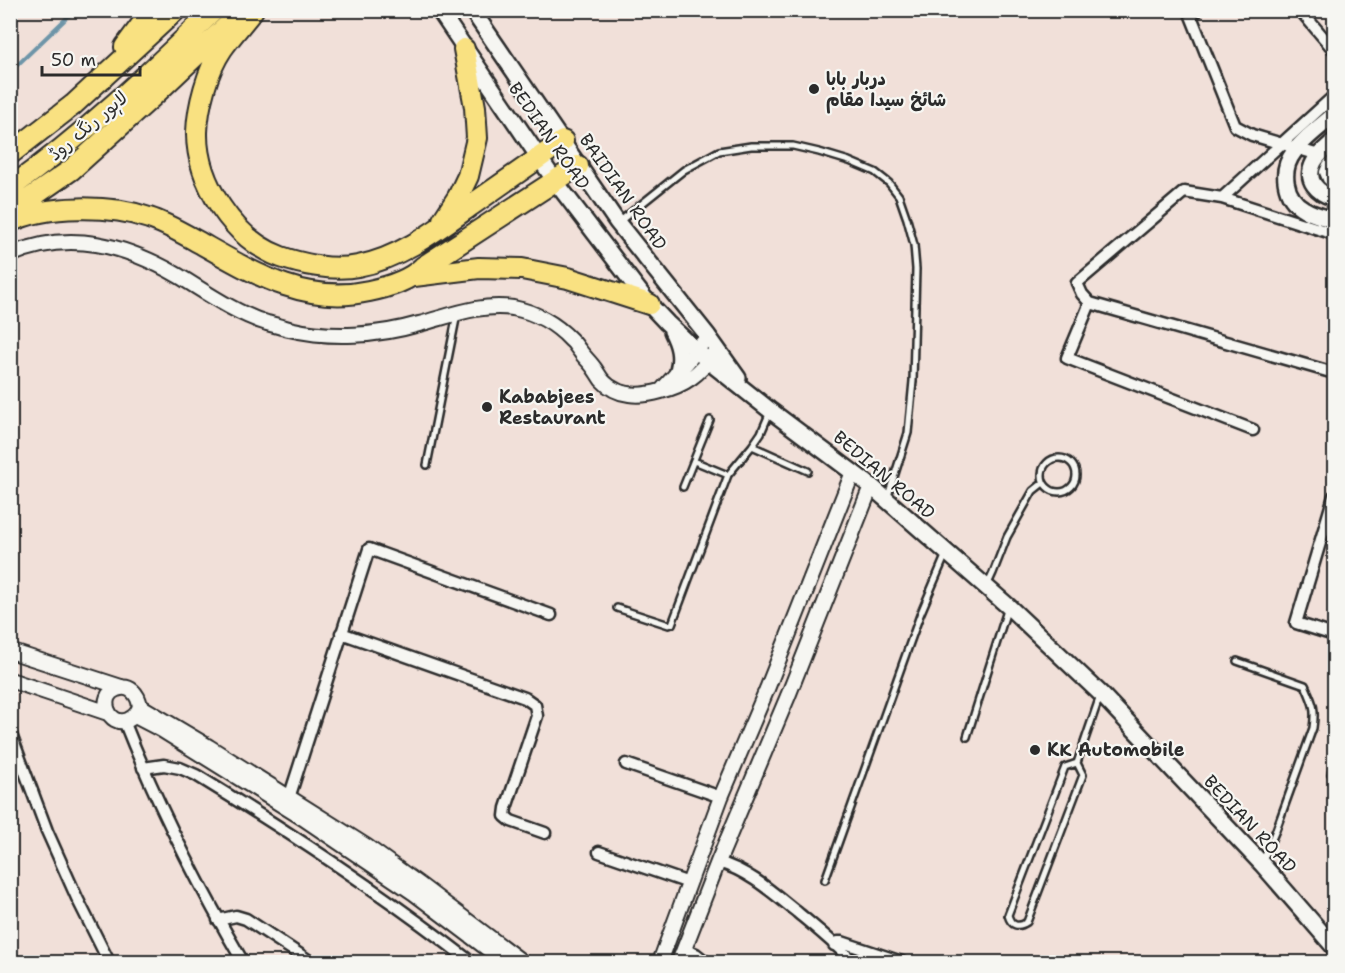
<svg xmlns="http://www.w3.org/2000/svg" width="1345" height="973" viewBox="0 0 1345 973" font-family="'Shantell Sans','Playpen Sans Arabic',sans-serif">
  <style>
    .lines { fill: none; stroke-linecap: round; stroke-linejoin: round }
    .stream { stroke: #6e95a8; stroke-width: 4 }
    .service-casing { stroke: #2b2b2b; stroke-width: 10 }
    .minor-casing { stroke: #2b2b2b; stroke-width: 15 }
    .tertiary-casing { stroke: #2b2b2b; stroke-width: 18 }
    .secondary-casing { stroke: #2b2b2b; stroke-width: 20 }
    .motorway-casing { stroke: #2b2b2b; stroke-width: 24 }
    .service { stroke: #f6f6f2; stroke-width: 5 }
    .minor { stroke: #f6f6f2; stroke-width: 10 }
    .tertiary { stroke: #f6f6f2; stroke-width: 14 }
    .secondary { stroke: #f6f6f2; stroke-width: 15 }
    .motorway { stroke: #f9e181; stroke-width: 20 }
    .poi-dot { fill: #2b2b2b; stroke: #f6f6f2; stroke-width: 2 }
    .labels { text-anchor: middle; stroke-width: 4.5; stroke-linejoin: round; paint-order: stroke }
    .poi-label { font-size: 18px; font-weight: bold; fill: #2b2b2b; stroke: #f6f6f2; text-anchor: start }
    .street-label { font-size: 18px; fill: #2b2b2b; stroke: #f6f6f2 }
  </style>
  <rect width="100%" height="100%" fill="#f1e0d9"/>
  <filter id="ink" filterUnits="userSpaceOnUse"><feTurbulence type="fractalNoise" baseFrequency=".0167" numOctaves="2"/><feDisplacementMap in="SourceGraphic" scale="12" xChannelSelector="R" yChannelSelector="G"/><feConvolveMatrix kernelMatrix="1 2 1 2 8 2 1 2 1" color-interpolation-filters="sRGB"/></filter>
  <g filter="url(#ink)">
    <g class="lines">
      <!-- stream -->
      <path class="stream" d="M10,72L75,10"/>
      <!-- service casing -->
      <g class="service-casing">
        <path id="service" d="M619,222L684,170L719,151L751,146H793L819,152L849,161L875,172L889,183L899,196L907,219L914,245L916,269L913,381L908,433L888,496
          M752,446L808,471
          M1042 475a17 17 0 1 1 34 0a17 17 0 1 1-34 0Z
          M694,461L728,475
          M427,465L457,314
          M683,487L710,420
          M988,584L993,573L1007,537L1033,491L1043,483
          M617,608L669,625L672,624L728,475L752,446L761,433L770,412
          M1237,661L1305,685C1313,703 1316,708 1313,728L1276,830L1262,863
          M967,737L1008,607
          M1077,763L1065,767L1008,915C1011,926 1018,928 1027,922L1083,775L1077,763L1100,696
          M1331,774L1334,764
          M825,880L920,615L946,554"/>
      </g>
      <!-- minor casing -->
      <g class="minor-casing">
        <path id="minor" d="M1198,10L1191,16L1235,126L1252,135L1319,155
          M1300,10L1334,50
          M10,12L12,10
          M1334,96L1222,198L1334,234
          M1334,158L1328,165L1325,172L1328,179L1334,184
          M1222,198L1184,192L1077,283L1082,294L1090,303L1334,373
          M1090,303L1067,358L1253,430
          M1334,496L1296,623L1334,635
          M341,633L525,698L535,705L537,716L506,808L505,816L511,821L545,833
          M124,721C157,804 198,885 243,962
          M10,732L47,831L77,898L109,962
          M626,764L721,797
          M143,768L164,765L180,768L196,775C291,833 384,894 471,962
          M289,798L369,549L551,615
          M599,852L689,883
          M718,862C749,871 772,892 797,912C816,928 836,944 853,962
          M218,920L236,916L246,919L311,962
          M834,945L838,942H842L902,962
          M684,949L696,954L706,962"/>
      </g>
      <!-- tertiary casing -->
      <g class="tertiary-casing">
        <path id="tertiary" d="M10,255C69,229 126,245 179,276C207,293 235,313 267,323C274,325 282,327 289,329C331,339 378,336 419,324C450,316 480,303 513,308C535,312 556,324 571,340C575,343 577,348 580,351C584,357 590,362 594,368C597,372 599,376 602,380C617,397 640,397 661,391C685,385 700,374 714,353
          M661,391L688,361L708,336
          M10,651L121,687
          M10,680L108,713
          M140,706C138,713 135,717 128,720C108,728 97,695 117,689C130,684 138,694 140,706L209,747L366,846L420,885L522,962
          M135,716L162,730L303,818L414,893L505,962
          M660,962L721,797L767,689L853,472
          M679,962L718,862L788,696L871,486"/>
      </g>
      <!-- secondary casing -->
      <g class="secondary-casing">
        <path id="secondary" d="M439,10L555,181L649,304L667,323L708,361L771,411L871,486L1008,606L1101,694L1262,864L1334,947
          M472,10L617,222L708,336L738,378
          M1334,115C1321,126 1304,138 1294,152C1280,170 1284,198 1304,209C1313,215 1324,217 1334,220
          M1334,141C1328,147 1318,154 1314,162C1304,181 1318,193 1334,198
          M672,331C679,345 682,356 678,371"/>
      </g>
      <!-- motorway casing -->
      <g class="motorway-casing">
        <path id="motorway" d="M253,10C243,23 231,36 222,49C207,71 198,106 197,132C196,182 234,240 281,257C292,261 305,264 317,266C330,268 344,269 358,266C401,258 438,229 473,204C503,183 533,162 563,141
          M125,47L142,24L155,10
          M10,154L73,105L176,10
          M10,188C84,135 150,73 214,10
          M10,212L71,170L153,96L229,24
          M443,220L458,197L468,176L477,138L475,107L464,49
          M10,222C46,204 112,205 149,218C168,224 185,235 202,244C255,274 306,305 369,291C388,287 409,281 423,267L578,166
          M414,276L479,268L522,269L568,278L649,304"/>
      </g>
      <!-- service -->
      <use href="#service" class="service"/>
      <!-- minor -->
      <use href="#minor" class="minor"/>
      <!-- tertiary -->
      <use href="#tertiary" class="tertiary"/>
      <!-- secondary -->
      <use href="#secondary" class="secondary"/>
      <!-- motorway -->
      <use href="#motorway" class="motorway"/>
    </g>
  </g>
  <!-- markers -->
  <g class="poi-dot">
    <circle cx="814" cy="89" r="6"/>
    <circle cx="487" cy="407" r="6"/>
    <circle cx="1035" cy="750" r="6"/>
  </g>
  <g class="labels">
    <!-- poi labels -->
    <g class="poi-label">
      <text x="826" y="85">دربار بابا<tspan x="826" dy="21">شائخ سیدا مقام</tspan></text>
      <text x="499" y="403">Kababjees<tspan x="499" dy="21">Restaurant</tspan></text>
      <text x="1047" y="756">KK Automobile</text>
    </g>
    <!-- street labels -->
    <g class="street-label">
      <text transform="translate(88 126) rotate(-40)" y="6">لاہور رنگ روڈ</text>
      <text transform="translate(549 136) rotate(55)" y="6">BEDIAN ROAD</text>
      <text transform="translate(623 192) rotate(55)" y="6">BAIDIAN ROAD</text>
      <text transform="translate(884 475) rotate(40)" y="6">BEDIAN ROAD</text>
      <text transform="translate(1250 824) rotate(47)" y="6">BEDIAN ROAD</text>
    </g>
  </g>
  <!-- margin -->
  <rect width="1345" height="973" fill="none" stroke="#f6f6f2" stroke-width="36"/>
  <rect x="18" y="18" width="1309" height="937" fill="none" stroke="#2b2b2b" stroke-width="2" filter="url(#ink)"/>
  <!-- scale -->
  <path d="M42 66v9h98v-9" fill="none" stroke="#2b2b2b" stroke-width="3"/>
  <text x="51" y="66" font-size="18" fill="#2b2b2b" stroke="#f6f6f2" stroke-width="4.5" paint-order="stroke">50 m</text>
</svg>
